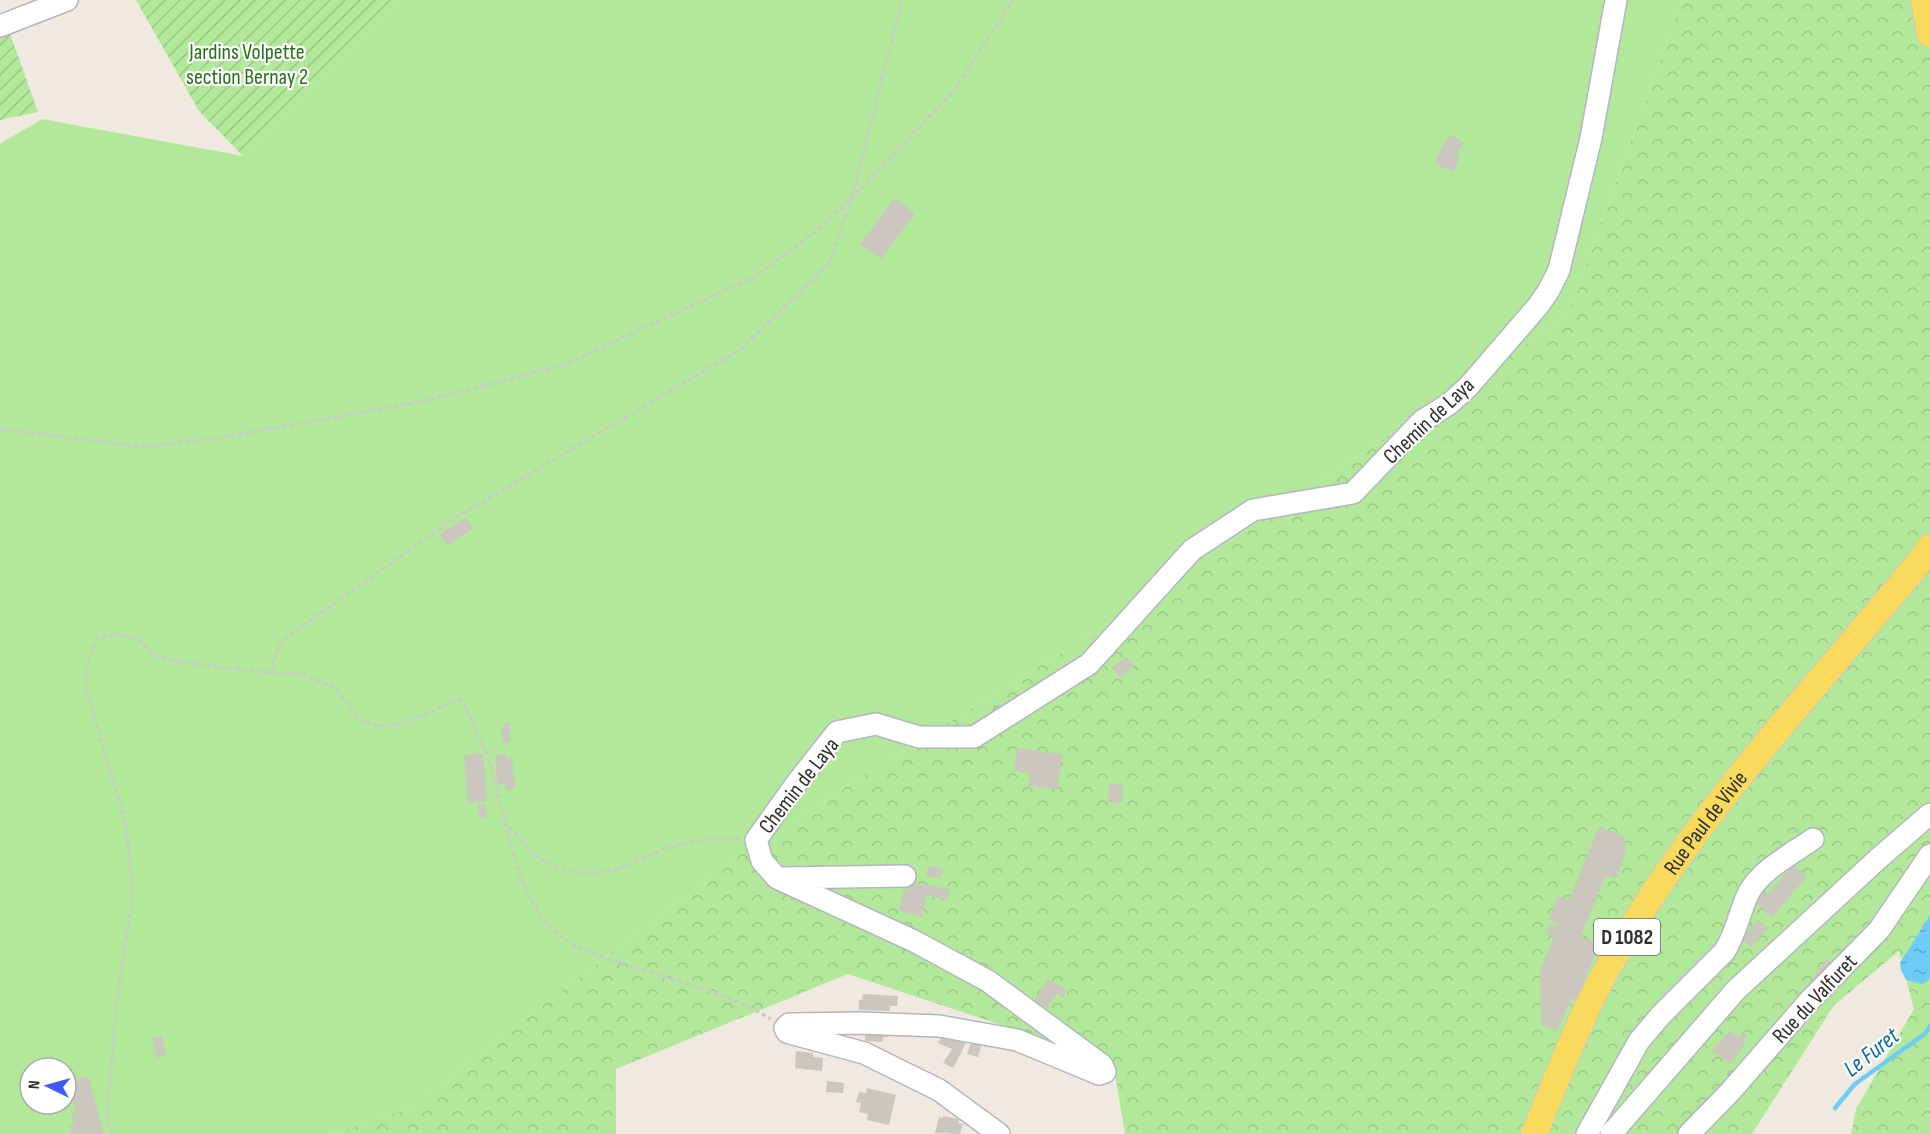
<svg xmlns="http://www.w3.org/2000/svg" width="1930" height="1134" viewBox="0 0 1930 1134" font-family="'Sofia Sans Condensed',sans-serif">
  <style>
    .grass { fill: #b2e89a; fill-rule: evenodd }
    .forest { fill: url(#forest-crowns) }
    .garden { fill: url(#garden-furrows) }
    .water { fill: url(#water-ripples) }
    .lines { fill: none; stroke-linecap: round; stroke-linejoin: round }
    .stream { stroke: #6fccf6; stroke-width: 4.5 }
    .building { fill: #cbc7be }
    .minor-casing { stroke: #b4b5c1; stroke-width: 24 }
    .major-casing { stroke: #c9c9c9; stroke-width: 28 }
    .path { stroke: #c9c9c9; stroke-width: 3; stroke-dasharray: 4.5 3; stroke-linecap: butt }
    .minor { stroke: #fff; stroke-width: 21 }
    .major { stroke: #f9da5c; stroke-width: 26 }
    .labels { text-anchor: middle; stroke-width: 4.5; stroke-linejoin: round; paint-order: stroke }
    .shield { fill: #fff; stroke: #6d6d6d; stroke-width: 1.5 }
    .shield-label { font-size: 21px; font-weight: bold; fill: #2e2e2e }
    .park-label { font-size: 22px; fill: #267117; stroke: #fff }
    .street-label { font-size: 22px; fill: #2e2e2e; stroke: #fff }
    .water-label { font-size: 24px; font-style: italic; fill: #066ba9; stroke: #fff }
  </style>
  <defs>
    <pattern id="forest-crowns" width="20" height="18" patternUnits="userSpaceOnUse" patternTransform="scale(1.5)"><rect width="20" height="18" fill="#b2e89a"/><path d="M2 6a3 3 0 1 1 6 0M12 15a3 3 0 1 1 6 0" fill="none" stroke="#99c785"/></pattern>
    <pattern id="garden-furrows" width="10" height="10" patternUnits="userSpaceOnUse" patternTransform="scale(1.5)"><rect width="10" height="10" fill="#b2e89a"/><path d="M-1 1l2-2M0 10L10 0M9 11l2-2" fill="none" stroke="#99c785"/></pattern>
    <pattern id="water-ripples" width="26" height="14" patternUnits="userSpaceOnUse" patternTransform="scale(1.5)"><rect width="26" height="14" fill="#6fccf6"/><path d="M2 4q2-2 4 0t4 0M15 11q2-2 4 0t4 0" fill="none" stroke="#5ca6c8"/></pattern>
  </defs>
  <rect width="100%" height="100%" fill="#efe9e0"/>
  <!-- grass -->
  <path class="grass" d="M403,0H1682L1567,317L1084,638L748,848L409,1108L331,1134H0V144L42,119L243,156ZM30,1068H66V1104H30Z"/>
  <!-- forest -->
  <path class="forest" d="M1682,0H1930V1134H1851L1856,1109L1914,1009L1899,951L1834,1005L1752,1134H1125L1113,1062L848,974L616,1069V1134H331L409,1108L748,848L1084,638L1567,317Z"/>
  <!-- garden -->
  <path class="garden" d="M136,0H403L243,156L199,111Z
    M8,28L38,112L0,120V31Z"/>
  <!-- water -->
  <path class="water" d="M1930,915V979L1922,984L1906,980L1901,970L1900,963Z"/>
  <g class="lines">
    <!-- stream -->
    <path class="stream" d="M1835,1108L1855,1084L1926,1033L1930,1026"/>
  </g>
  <!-- building -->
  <path class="building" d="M1449,134L1464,142L1457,155L1460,157L1453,172L1434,163Z
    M894,198L915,213L881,259L860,245Z
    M466,518L473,529L447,546L440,534Z
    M1126,657L1134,665L1121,678L1111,668Z
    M504,722H509L510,742L502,743V727H504Z
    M1017,748L1062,754L1058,789L1028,786L1030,773L1014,771Z
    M483,753L487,801L468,803L464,755Z
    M506,753V758L512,757L515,789L506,790L505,784L497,785L496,755Z
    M1109,784H1123L1122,803L1108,802Z
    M478,804H485L487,817L479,818Z
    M1599,826L1624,837L1626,852L1616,879L1606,875L1581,936L1599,944L1577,999L1572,998L1557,1031L1541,1024L1540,970L1554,937L1546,933L1550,924L1558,927L1559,924L1548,920L1558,896L1569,900Z
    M1793,864L1807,876L1772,918L1751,900L1761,888L1768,895Z
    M928,866L943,868L941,878L926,876Z
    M910,882L950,889L947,900L927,895L922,917L899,911L904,889L908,890Z
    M1758,920L1768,928L1751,947L1741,939Z
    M1828,959L1833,964L1819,979L1814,974Z
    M1047,979L1067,990L1063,998L1057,994L1047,1008L1035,1001Z
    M863,994L898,996L897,1006H890V1011L859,1010V1000H862Z
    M866,1030L888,1031V1037H883V1042L865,1041Z
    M1729,1030L1738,1037L1742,1033L1747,1037L1743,1041L1746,1043L1730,1064L1712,1051Z
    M162,1036L166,1056L157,1058L152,1038Z
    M944,1036L966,1043L953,1068L943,1063L952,1049L938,1043L941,1037L944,1038Z
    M972,1040L982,1043L978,1057L967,1054Z
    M796,1051L813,1053V1057L823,1058L822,1071L795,1068Z
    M88,1076L104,1134H71L69,1125L74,1123L71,1114L76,1112L70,1090L73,1089L71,1081Z
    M827,1081L844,1083L843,1093L826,1092Z
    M867,1088L896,1095L889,1125L867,1120L868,1114L859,1112L861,1103L856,1102L859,1092L866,1093Z
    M943,1116L959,1119L958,1123L963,1124L960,1134L935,1133L939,1117L943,1118Z"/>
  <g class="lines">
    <!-- minor casing -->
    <g class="minor-casing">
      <path id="minor" d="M0,26L67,0
        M783,878L905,876
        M999,1134L939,1090L864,1053L790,1033L787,1032L785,1028L789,1024H794L860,1023L939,1026L1017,1040L1099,1074L1105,1072L1102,1065L988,981L914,941L777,878L762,861L756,840L796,784L837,732L876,724L919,737H974L1089,664L1192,550L1253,510L1353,493L1422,421L1449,404L1468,387L1538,306L1549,290L1559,270L1591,138L1616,0
        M1587,1134L1639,1041L1661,1015L1724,952C1737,933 1739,912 1749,892C1762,869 1792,854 1813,839
        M1611,1134L1736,990L1879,858L1930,814
        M1689,1134L1730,1092L1811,999L1879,930L1930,855"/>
    </g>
    <!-- major casing -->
    <g class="major-casing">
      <g id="major">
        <path d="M1924,0L1930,34"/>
        <path id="s1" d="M1534,1134C1558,1077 1579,1018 1610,964C1693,817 1811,693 1918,564L1930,547"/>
      </g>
    </g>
    <!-- path -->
    <path class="path" d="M0,429L143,447L219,438L424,401L564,365L756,276L816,231L852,198L953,92L1013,0
      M271,673L280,642L449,522L741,349L830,262L852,198L902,0
      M740,839C717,838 694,840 672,847C636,858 612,880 572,871C561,869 547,864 538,857C527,848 517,834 506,824C514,860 523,895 548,924C572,952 614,961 647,971C690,985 733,996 771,1019
      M111,1134L107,1112L117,1000L133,894L126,825L86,689L87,664L97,639L117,634L139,640L156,656L179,662L271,673L301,674L335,687L359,719L378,726L403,724L459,699L464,704L488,756L506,824"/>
    <!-- minor -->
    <use href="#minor" class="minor"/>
    <!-- major -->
    <use href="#major" class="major"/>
  </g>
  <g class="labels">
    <!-- shield labels -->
    <rect class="shield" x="1594" y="919" width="66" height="36" rx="4.5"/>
    <g class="shield-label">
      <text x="1627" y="944">D 1082</text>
    </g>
    <!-- park labels -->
    <g class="park-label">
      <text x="247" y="59">Jardins Volpette<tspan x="247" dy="25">section Bernay 2</tspan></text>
    </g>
    <!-- street labels -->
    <g class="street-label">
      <text transform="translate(1428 420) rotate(-43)" y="8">Chemin de Laya</text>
      <text transform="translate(798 785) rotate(-52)" y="8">Chemin de Laya</text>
      <text dy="8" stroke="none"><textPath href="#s1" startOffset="357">Rue Paul de Vivie</textPath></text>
      <text transform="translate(1814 998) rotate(-47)" y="8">Rue du Valfuret</text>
    </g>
    <!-- water labels -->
    <g class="water-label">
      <text transform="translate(1871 1052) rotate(-38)" y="8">Le Furet</text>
    </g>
  </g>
  <!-- north arrow -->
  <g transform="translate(48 1086) rotate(275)"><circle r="28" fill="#ffffff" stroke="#ababab" stroke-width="1.5"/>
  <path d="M0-4.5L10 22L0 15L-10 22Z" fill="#3d5aff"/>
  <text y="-9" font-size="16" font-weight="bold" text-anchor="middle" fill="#2e2e2e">N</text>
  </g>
</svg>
